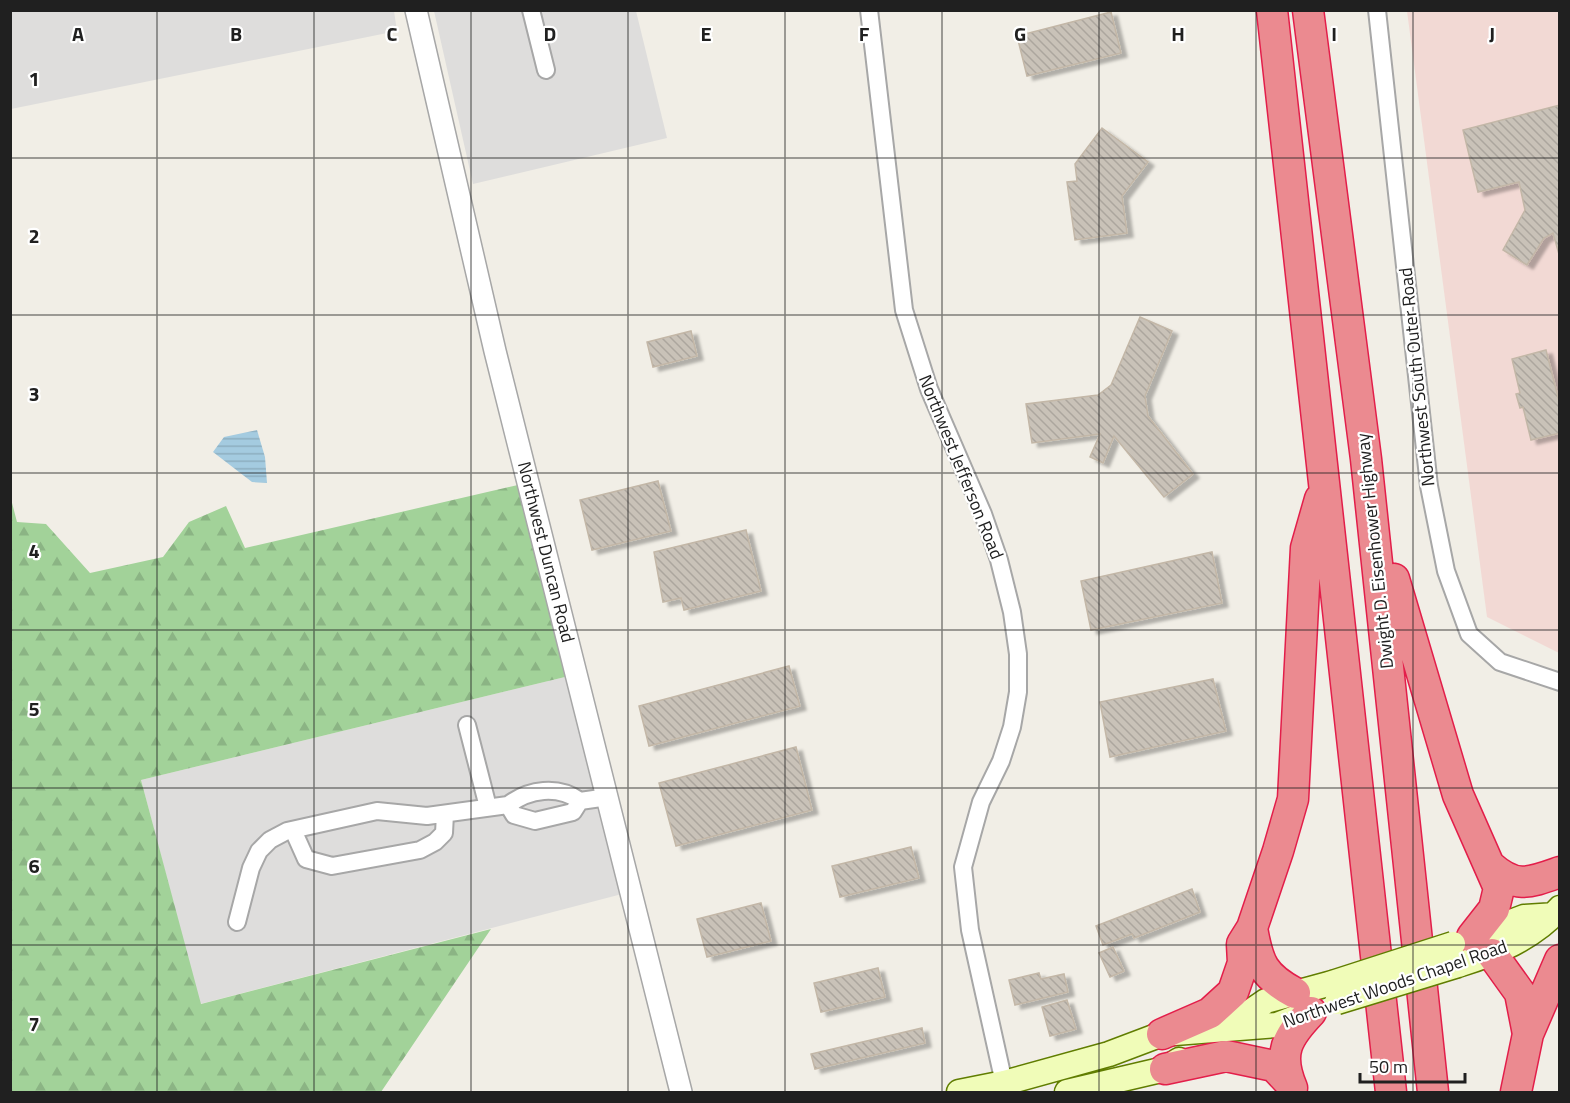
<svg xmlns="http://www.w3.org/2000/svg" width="1570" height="1103" viewBox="0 0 1570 1103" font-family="'Titillium Web',sans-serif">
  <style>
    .residential { fill: #dedddc }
    .commercial { fill: #f2d9d4 }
    .forest { fill: url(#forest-firs) }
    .water { fill: url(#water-rules) }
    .building { fill: url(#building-back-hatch); stroke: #c3b7a7; stroke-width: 1.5; filter: url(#shadow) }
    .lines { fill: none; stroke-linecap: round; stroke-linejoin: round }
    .minor-casing { stroke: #a7a7a7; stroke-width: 20 }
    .tertiary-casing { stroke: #a7a7a7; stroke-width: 24 }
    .secondary-casing { stroke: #607d00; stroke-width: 27 }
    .motorway-casing { stroke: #e31e4a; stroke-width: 33 }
    .minor { stroke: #fff; stroke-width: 16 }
    .tertiary { stroke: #fff; stroke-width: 21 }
    .secondary { stroke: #f0fcb8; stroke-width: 24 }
    .motorway { stroke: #eb8a90; stroke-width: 30 }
    .secondary-bridge-casing { stroke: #607d00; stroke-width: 27; stroke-linecap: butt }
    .secondary-bridge { stroke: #f0fcb8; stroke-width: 24 }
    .grid { fill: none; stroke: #202020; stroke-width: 1.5; stroke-opacity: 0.55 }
    .labels { text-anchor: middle; stroke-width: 4.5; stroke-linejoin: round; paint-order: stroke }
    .street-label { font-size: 18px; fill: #202020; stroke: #fff }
    .grid-label { font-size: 20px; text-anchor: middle; font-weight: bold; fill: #202020; stroke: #fff; stroke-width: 4.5; stroke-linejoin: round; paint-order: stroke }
  </style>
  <defs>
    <pattern id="forest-firs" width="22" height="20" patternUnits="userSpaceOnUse" patternTransform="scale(1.5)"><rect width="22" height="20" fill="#a2d299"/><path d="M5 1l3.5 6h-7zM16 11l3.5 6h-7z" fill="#8bb484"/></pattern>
    <pattern id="water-rules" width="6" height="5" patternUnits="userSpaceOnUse" patternTransform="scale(1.5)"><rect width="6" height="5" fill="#a4cbe0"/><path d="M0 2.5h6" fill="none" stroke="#8daec0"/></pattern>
    <pattern id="building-back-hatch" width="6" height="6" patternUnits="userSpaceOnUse" patternTransform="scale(1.5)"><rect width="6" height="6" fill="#c9c2b8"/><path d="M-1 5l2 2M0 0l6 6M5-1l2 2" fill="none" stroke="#aca69e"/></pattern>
    <filter id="shadow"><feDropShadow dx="6" dy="4" stdDeviation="1.5" flood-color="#0004"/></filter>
  </defs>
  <rect width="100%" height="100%" fill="#f1eee6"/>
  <!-- residential -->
  <path class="residential" d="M11,10L394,11L397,31L11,109Z
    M434,11H636L667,138L473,184Z
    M565,677L622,894L200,1004L141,780Z"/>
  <!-- commercial -->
  <path class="commercial" d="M1407,11H1559V653L1487,617Z"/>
  <!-- forest -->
  <path class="forest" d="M518,485L565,677L141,780L201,1004L491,929L381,1092H11V499L17,522L46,524L90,573L163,557L189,522L226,506L245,548Z"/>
  <!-- water -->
  <path class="water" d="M257,430L265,457L267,483L252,482L213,452L224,437Z"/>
  <!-- building -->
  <path class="building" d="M1111,12L1121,53L1027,76L1017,36Z
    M1560,105V258L1553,233L1544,238L1527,265L1503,250L1525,210L1519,182L1478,192L1463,130Z
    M1102,128L1148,162L1122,196L1127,233L1075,240L1067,182L1077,181L1075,164Z
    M1140,317L1172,331L1145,396L1148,416L1193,474L1164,497L1114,436L1103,463L1090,457L1100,434L1032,443L1026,404L1098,395L1111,385Z
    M691,331L697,356L653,367L647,342Z
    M1546,350L1560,405V433L1531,440L1523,407L1520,408L1516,394L1520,393L1512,359Z
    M658,481L671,531L592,550L580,500Z
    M746,530L761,591L684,610L681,598L663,602L654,552Z
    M1212,552L1222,603L1091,630L1081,581Z
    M789,666L800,706L649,746L639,706Z
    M1213,679L1226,731L1110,757L1100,702Z
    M796,747L812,810L676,846L659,783Z
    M911,847L919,878L840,897L832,866Z
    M1192,889L1200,912L1134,938L1132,934L1103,945L1096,926Z
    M761,903L771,941L707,957L697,919Z
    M1113,947L1124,971L1110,977L1099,953Z
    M878,968L885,997L821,1012L814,983Z
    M1039,973L1041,979L1064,974L1068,992L1015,1005L1009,980Z
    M1067,1000L1076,1029L1050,1036L1042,1007Z
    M922,1028L925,1043L815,1069L811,1054Z"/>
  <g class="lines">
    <!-- minor casing -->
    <g class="minor-casing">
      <path id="minor" d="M531,10L546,70
        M869,10L904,310L929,389L983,514L999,560L1012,612L1018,654V692L1012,727L1001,761L981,802L963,867L970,930L1006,1092
        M1377,10L1429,486L1446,571L1469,634L1500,662L1560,682
        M467,725L488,807
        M580,801L573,812L535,821L514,815L508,805C529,789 558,785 580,801L608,797
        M293,830L306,859L332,866L420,850L435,842L444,833L445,814
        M237,922L251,868L259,851L270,840L287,831L377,811L427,816L508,805"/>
    </g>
    <!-- tertiary casing -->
    <g class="tertiary-casing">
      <path id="tertiary" d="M416,10L495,351L681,1092"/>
    </g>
    <!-- secondary casing -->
    <g class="secondary-casing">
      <path id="secondary" d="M1469,938L1524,917L1556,915
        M1458,965C1496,953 1532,939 1560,908
        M1228,1027L1266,1001L1332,983
        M959,1092L1004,1083L1109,1054L1162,1034L1277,1025L1313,1011
        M1067,1092L1165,1069L1179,1060"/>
    </g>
    <!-- motorway casing -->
    <g class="motorway-casing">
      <path id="motorway" d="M1272,10L1391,1092
        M1308,10L1366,459L1433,1092
        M1394,579L1458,795L1499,888L1494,909L1472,937
        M1490,866C1516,889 1529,883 1560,872
        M1252,928C1258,963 1263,976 1295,993
        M1492,954L1520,993L1528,1034
        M1162,1034L1210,1013L1233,992L1243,963L1242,944L1252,928L1278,851L1293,799L1306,548L1320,499
        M1165,1069L1226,1056L1274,1066L1289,1082
        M1292,1088C1277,1053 1287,1037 1311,1012
        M1516,1092L1528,1034L1560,960"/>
    </g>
    <!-- minor -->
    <use href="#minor" class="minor"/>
    <!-- tertiary -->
    <use href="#tertiary" class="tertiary"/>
    <!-- secondary -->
    <use href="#secondary" class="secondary"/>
    <!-- motorway -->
    <use href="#motorway" class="motorway"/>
    <!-- secondary-bridge casing -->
    <g class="secondary-bridge-casing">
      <path id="secondary-bridge" d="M1332,983L1453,944
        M1337,1002L1458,965"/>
    </g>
    <!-- secondary-bridge -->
    <use href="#secondary-bridge" class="secondary-bridge"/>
  </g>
  <!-- grid -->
  <path class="grid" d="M157,10V1092M314,10V1092M471,10V1092M628,10V1092M785,10V1092M942,10V1092M1099,10V1092M1256,10V1092M1413,10V1092M10,158H1560M10,315H1560M10,473H1560M10,630H1560M10,788H1560M10,945H1560"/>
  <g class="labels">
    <!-- street labels -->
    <g class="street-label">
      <text transform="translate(1417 377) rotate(-96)" y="6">Northwest South Outer Road</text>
      <text transform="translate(961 467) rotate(68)" y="6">Northwest Jefferson Road</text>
      <text transform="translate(1375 551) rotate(-96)" y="6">Dwight D. Eisenhower Highway</text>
      <text transform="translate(546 552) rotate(76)" y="6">Northwest Duncan Road</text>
      <text transform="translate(1395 984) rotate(-19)" y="6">Northwest Woods Chapel Road</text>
    </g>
  </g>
  <g class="grid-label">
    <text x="78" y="41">A</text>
    <text x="236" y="41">B</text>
    <text x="392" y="41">C</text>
    <text x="550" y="41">D</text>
    <text x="706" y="41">E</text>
    <text x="864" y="41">F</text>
    <text x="1020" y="41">G</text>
    <text x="1178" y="41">H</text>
    <text x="1334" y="41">I</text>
    <text x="1492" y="41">J</text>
    <text x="34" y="86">1</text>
    <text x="34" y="243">2</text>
    <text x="34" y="401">3</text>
    <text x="34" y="558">4</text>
    <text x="34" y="716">5</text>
    <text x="34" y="873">6</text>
    <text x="34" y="1031">7</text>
  </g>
  <!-- border -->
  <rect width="1570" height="1103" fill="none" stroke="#202020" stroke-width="24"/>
  <!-- scale -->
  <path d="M1360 1073v9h105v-9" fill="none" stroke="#202020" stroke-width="3"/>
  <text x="1369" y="1073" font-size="18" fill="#202020" stroke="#ffffff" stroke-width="4.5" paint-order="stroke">50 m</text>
</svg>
